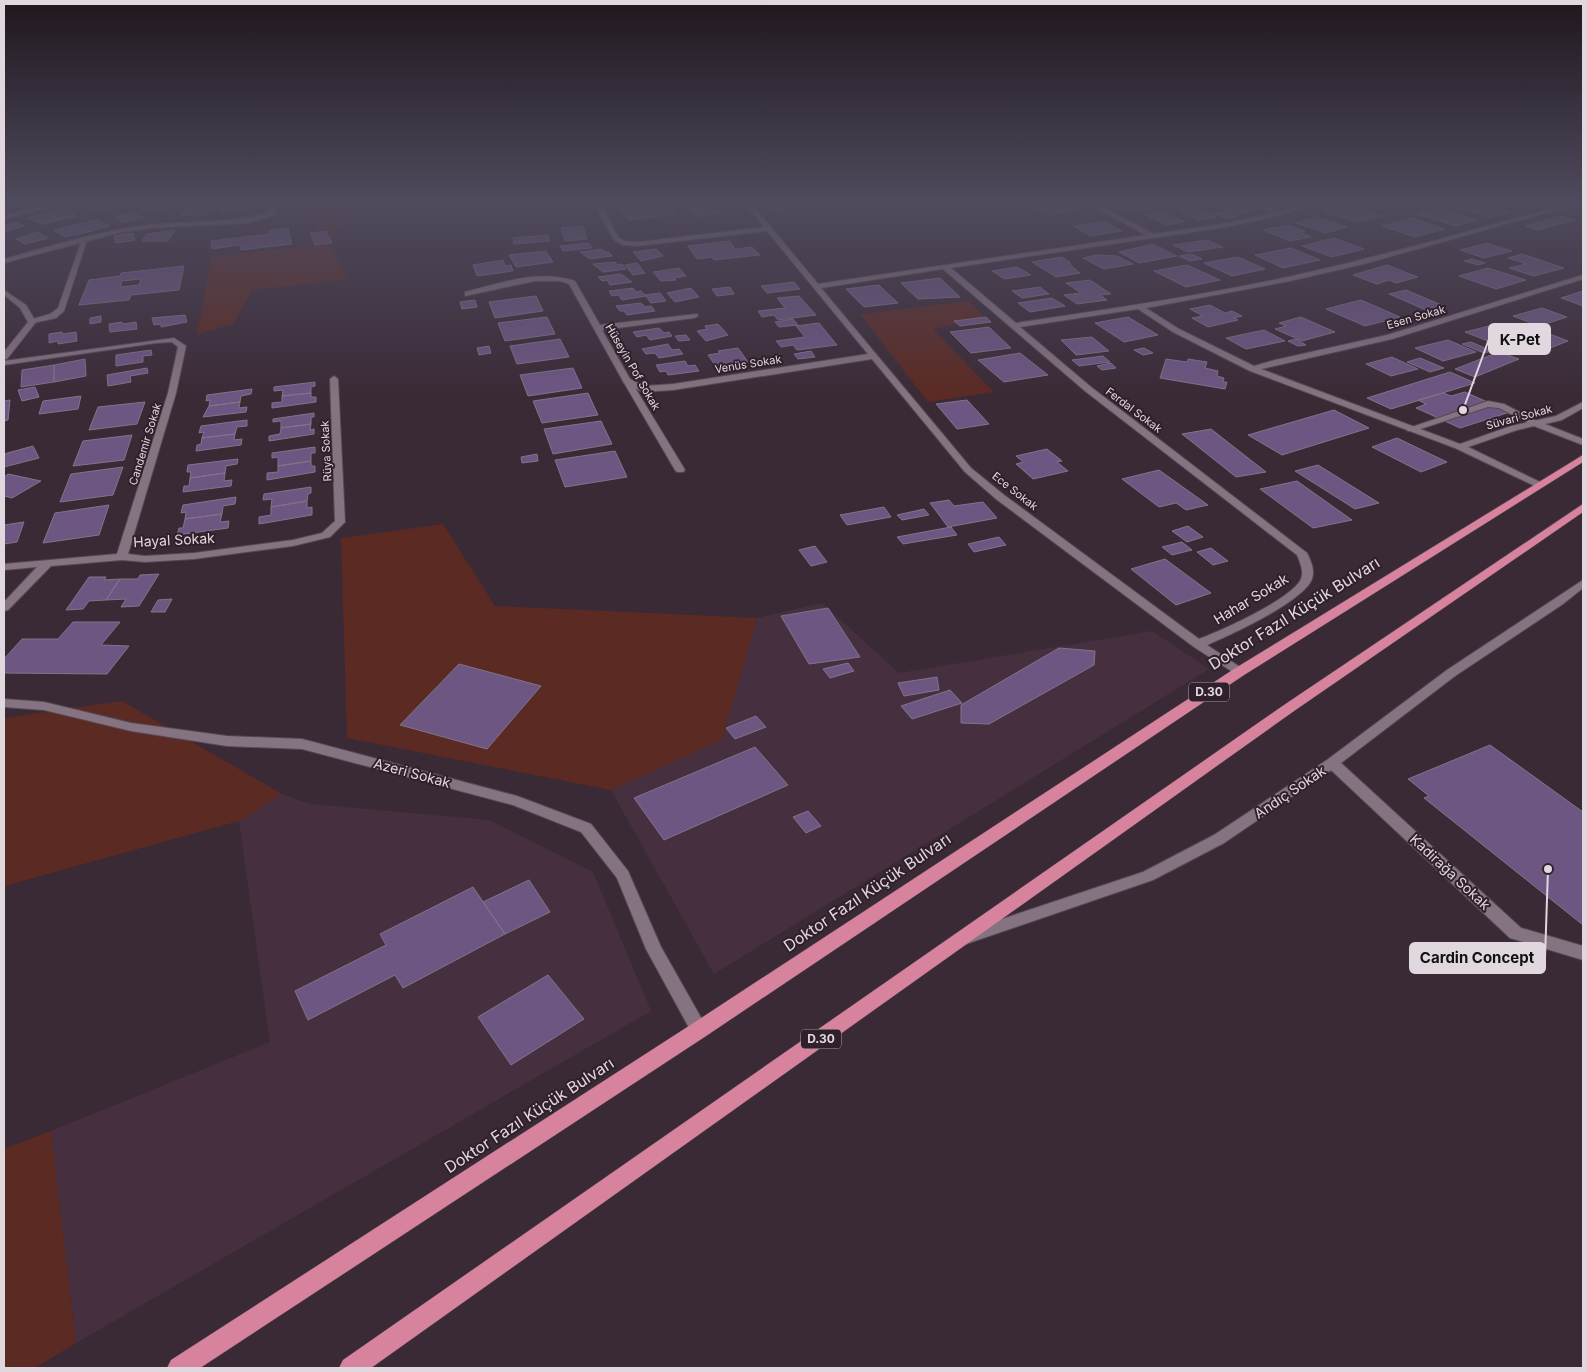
<svg xmlns="http://www.w3.org/2000/svg" width="1587" height="1372" viewBox="0 0 1587 1372" font-family="Inter,sans-serif">
  <style>
    .built { fill: #463040 }
    .green { fill: #5b2a23 }
    .building { fill: #6e5683; stroke: #7f7588; fill-rule: evenodd }
    .lines { fill: none; stroke-linecap: round; stroke-linejoin: round }
    .service-casing { stroke: #564953; stroke-width: 2 }
    .minor-casing { stroke: #564953; stroke-width: 2 }
    .trunk-casing { stroke: #564953; stroke-width: 1 }
    .service { fill: #867381; fill-rule: evenodd }
    .minor { fill: #867381; fill-rule: evenodd }
    .trunk { fill: #d8839d; fill-rule: evenodd }
    .labels { text-anchor: middle; stroke-width: 4; stroke-linejoin: round; paint-order: stroke }
    .far-street-label { font-size: 11px; fill: #e1d7de; stroke: #2f202b }
    .shield { fill: #2f202b; stroke: #aca0a8; stroke-width: 1 }
    .shield-label { font-size: 12px; font-weight: bold; fill: #e1d7de }
    .street-label { font-size: 14px; fill: #e1d7de; stroke: #2f202b }
    .near-street-label { font-size: 16px; fill: #e1d7de; stroke: #2f202b }
    .leader { fill: none; stroke: #e1d7de; stroke-width: 2 }
    .callout-dot { fill: #e1d7de; stroke: #2f202b; stroke-width: 2 }
    .callout { fill: #e1d7de; stroke: #e1d7de; stroke-width: 2 }
    .callout-label { font-size: 15px; text-anchor: middle; font-weight: bold; fill: #111 }
  </style>
  <rect width="100%" height="100%" fill="#3a2a36"/>
  <!-- built -->
  <path class="built" d="M822,603L899,673L1152,631L1209,669L714,974L611,790L722,740L757,618Z
    M282,794L310,804L489,820L593,872L651,1011L76,1343L51,1131L270,1042L239,821Z"/>
  <!-- green -->
  <path class="green" d="M300,204H353L329,244L347,279L252,290L234,323L197,335L211,257L329,244Z
    M969,301L985,318L933,329L994,392L928,402L860,314Z
    M443,524L495,606L757,618L722,740L611,790L347,738L341,538Z
    M122,701L282,794L239,821L4,886V718Z
    M51,1131L76,1343L35,1368H4V1149Z"/>
  <!-- building -->
  <path class="building" d="M80,204H106L112,207L96,211Z
    M167,204L171,206L152,212L143,208L150,206L147,205L149,204Z
    M223,204H251L246,210L221,211L223,209H219Z
    M668,204L677,214L629,220L621,210Z
    M686,204H721L713,205L721,213L696,216Z
    M770,204H792L794,206L782,208L785,211L777,212Z
    M1066,204L1077,210L1048,215L1037,209L1048,207L1045,205Z
    M1129,204H1154L1160,207L1132,212L1119,206Z
    M1236,204L1252,211L1234,214L1212,205Z
    M1485,204L1510,212L1489,217L1448,205Z
    M1346,205L1382,216L1359,222L1323,211Z
    M212,206L207,214L179,216L185,209Z
    M1193,207L1216,217L1199,220L1177,210Z
    M67,208L77,216L59,220L47,214Z
    M1438,208L1477,220L1456,226L1417,214Z
    M133,212L143,217L124,223L115,218Z
    M1163,212L1184,222L1167,225L1146,215Z
    M1226,212L1236,217L1224,218L1214,213Z
    M47,214L59,220L42,224L27,218Z
    M1562,216L1575,220L1537,230L1525,226Z
    M1317,217L1347,227L1326,233L1295,223Z
    M1412,218L1445,229L1415,237L1382,226Z
    M97,220L110,226L88,232L75,225Z
    M1104,221L1122,231L1091,236L1073,226Z
    M16,222L24,226L4,232V225Z
    M75,225L88,232L65,237L53,230Z
    M1288,225L1305,231L1300,232L1311,237L1290,241L1263,230Z
    M583,226L587,239L565,241L561,228Z
    M288,228L292,244L241,250L240,245L212,249L211,241L270,234L269,230Z
    M175,230L168,241H142L147,234Z
    M326,231L332,243L315,245L310,233Z
    M38,232L48,238L25,244L16,239Z
    M133,233L135,240L116,243L114,236Z
    M548,235L550,241L514,244L513,238Z
    M1334,238L1364,249L1332,257L1302,246Z
    M1207,240L1223,247L1188,252L1173,245Z
    M730,241L735,249L752,247L760,255L714,260L712,257L697,259L688,246Z
    M589,243L592,248L563,251L560,246Z
    M1487,243L1512,251L1484,258L1460,250Z
    M1153,244L1177,256L1139,263L1119,252Z
    M1291,248L1320,260L1283,268L1255,255Z
    M602,249L605,252H609L612,256L590,259L580,252Z
    M656,249L663,256L641,261L633,252Z
    M546,251L553,262L516,267L509,255Z
    M1192,254L1202,259L1190,261L1179,256Z
    M1522,254L1564,268L1534,276L1509,268L1526,264L1508,258Z
    M1096,255L1117,256L1133,264L1104,269L1083,258Z
    M1062,257L1071,263H1068L1080,273L1056,277L1032,262Z
    M1238,257L1265,269L1232,276L1204,263Z
    M1472,259L1485,263L1478,265L1464,261Z
    M503,260L505,266L511,265L513,271L477,276L473,265Z
    M615,262L618,265L622,264L626,269L603,272L593,264Z
    M637,263L645,273L633,275L625,265Z
    M1187,265L1220,280L1186,287L1154,271Z
    M1387,265L1418,277L1396,283L1389,280L1377,284L1353,275Z
    M184,266L179,290L131,295L129,300L79,305L89,280L120,276L121,273ZM141,279L139,285L120,287L122,281Z
    M1017,267L1031,275L1005,279L992,271Z
    M679,268L686,276L674,278L676,280L661,281L653,272Z
    M1488,268L1526,280L1496,289L1459,276Z
    M621,274L632,282L610,285L607,280L602,281L598,277Z
    M940,278L960,297L918,299L901,283Z
    M1090,280L1111,294L1100,295L1107,300L1077,304L1064,295L1081,293L1066,283Z
    M794,282L800,289L767,293L761,286Z
    M879,285L898,303L864,307L846,289Z
    M730,287L734,294L717,296L712,289Z
    M1040,287L1049,294L1022,298L1012,291Z
    M633,288L636,292L641,291L646,296L622,300L618,295L612,296L609,291Z
    M691,288L699,297L675,302L667,293Z
    M1406,290L1444,306L1426,310L1389,294Z
    M1583,291V306L1561,298Z
    M660,293L666,301L651,303L645,295Z
    M536,296L543,311L495,318L489,302Z
    M799,296L816,315L778,320L774,315L762,317L758,311L785,308L777,298Z
    M1052,298L1065,306L1030,312L1018,303Z
    M475,300L477,307L462,309L460,302Z
    M1361,300L1400,317L1365,326L1326,309Z
    M641,303L645,307L651,306L655,311L627,315L624,311H620L616,306Z
    M1210,305L1225,313L1232,311L1242,316L1234,318L1238,320L1208,327L1192,318L1203,316L1190,309Z
    M1542,308L1567,317L1539,326L1513,316Z
    M185,315L187,322L161,327V324L154,325L152,318Z
    M101,316V322L90,324V318Z
    M547,317L555,334L505,341L498,323Z
    M986,317L991,322L960,326L954,321Z
    M1128,317L1158,335L1124,342L1095,323Z
    M1301,317L1335,332L1302,341L1275,329L1286,326L1279,323Z
    M793,319L798,325L779,327L775,322Z
    M122,322L123,324L136,322L137,329L110,332L109,324Z
    M819,323L837,345L797,350L793,345L781,347L776,341L805,337L796,326Z
    M718,324L728,335L706,341L697,331L707,329L705,326Z
    M1493,325L1517,335L1490,342L1465,332Z
    M989,327L1011,348L971,353L950,332Z
    M659,328L664,333L669,332L672,336L650,340L646,335L637,337L633,332Z
    M1264,330L1285,341L1246,349L1226,338Z
    M62,332L63,334L76,332L77,341L58,344V341L49,343V334Z
    M1550,334L1568,341L1535,354L1517,347Z
    M686,335L690,340L679,341L675,336Z
    M1092,337L1109,351L1076,355L1061,340Z
    M560,339L569,357L517,364L510,346Z
    M1296,339L1306,345L1298,346L1288,341Z
    M1448,340L1476,352L1443,361L1415,348Z
    M1471,342L1492,351L1484,353L1462,344Z
    M668,344L672,350L679,349L683,354L659,358L655,353L646,354L642,349Z
    M489,346L491,353L479,355L477,348Z
    M738,348L748,362L717,368L708,355L720,353L718,351Z
    M1144,348L1153,353L1143,355L1134,350Z
    M151,350L152,355L143,356V362L116,366V355Z
    M811,351L815,357L798,359L794,354Z
    M1499,352L1519,359L1475,377L1455,369Z
    M1020,353L1048,375L1004,382L978,360Z
    M1103,356L1110,362L1079,366L1072,360Z
    M1392,357L1418,369L1391,376L1366,364Z
    M1420,358L1444,368L1430,372L1407,362Z
    M85,359L86,376L54,382V365Z
    M1166,359L1187,362L1188,359L1207,362L1205,368L1218,371L1217,376L1224,378L1223,382H1227L1225,389L1160,378Z
    M685,361L688,366L695,365L699,371L668,375L666,371L660,372L656,365Z
    M1111,363L1116,368L1102,370L1097,366Z
    M54,365V382L21,387L22,370Z
    M147,368L148,373L130,376L131,382L108,386L107,375Z
    M573,368L582,388L528,396L520,375Z
    M1450,372L1475,383L1391,409L1367,398Z
    M315,382V386L311,387V393L282,396L283,390L274,391V387Z
    M35,387L39,397L22,401L18,390Z
    M252,389L251,394L241,396L240,402L209,406L210,400L206,401L207,395Z
    M1465,392L1510,412L1460,428L1416,408L1426,404L1418,400L1443,393L1451,396Z
    M311,393V397H316V402L272,408V403L282,402V396Z
    M588,393L598,415L542,423L533,401Z
    M81,396L78,409L39,414L43,401Z
    M10,400L8,420L4,421V401Z
    M967,400L989,424L957,429L936,404Z
    M145,402L137,424L89,430L98,407Z
    M240,402L239,408L247,407L246,412L203,417L209,406Z
    M1334,410L1369,428L1282,455L1248,435Z
    M314,413V417H311V424L281,428V421L273,422V419Z
    M247,420V426L237,427L235,434L202,438L204,432L199,433L201,426Z
    M601,421L612,444L553,454L544,429Z
    M311,424L310,430L314,429V434L269,441V436L280,434L281,428Z
    M1211,429L1266,472L1236,477L1182,434Z
    M235,434L234,440L242,439L241,445L196,451L197,445L201,444L202,438Z
    M132,435L124,460L73,466L83,441Z
    M1397,438L1447,462L1421,472L1372,447Z
    M33,446L39,458L4,467V454Z
    M315,447V453H311V461L278,466V457L272,458V453Z
    M1047,449L1062,461L1057,462L1068,471L1033,479L1016,464L1023,462L1016,456Z
    M615,451L627,477L565,487L555,460Z
    M537,454L538,461L522,463L521,457Z
    M238,459L237,464L226,466L225,473L190,478L191,472H187L188,465Z
    M311,461V466H315V472L267,480V473L278,472V466Z
    M1318,465L1379,503L1355,509L1295,471Z
    M123,467L113,495L60,502L71,474Z
    M1159,470L1208,505L1186,510L1176,503L1159,507L1122,479Z
    M225,473L224,481L232,480L231,486L183,492L184,486H189L190,478Z
    M8,474L41,481L12,498L4,496V477Z
    M1297,481L1352,520L1313,528L1260,489Z
    M311,487V493L308,494L307,501L271,507L272,499L263,500L264,494Z
    M236,497L235,504L223,506L222,514L185,519L186,512L181,513L183,505Z
    M949,500L954,506L983,502L997,518L948,527L930,503Z
    M307,501V508L312,507V515L259,524V517L271,515V507Z
    M109,505L99,535L43,543L55,513Z
    M884,507L891,517L847,525L840,515Z
    M924,509L929,515L902,520L897,515Z
    M222,514L220,522L229,521L228,528L177,535L179,528H183L185,519Z
    M24,522L17,542L4,544V525Z
    M1188,526L1203,537L1187,542L1172,531Z
    M951,527L957,535L903,544L897,537Z
    M999,537L1006,545L974,552L968,544Z
    M1182,542L1192,550L1172,555L1162,547Z
    M815,546L827,562L811,566L799,550Z
    M1211,548L1228,561L1213,565L1197,552Z
    M1165,559L1211,593L1176,605L1131,569Z
    M159,574L139,606L121,607L126,599L106,600L120,579H138L140,575Z
    M89,577H106L104,580L120,579L106,600L89,601L83,609L66,610Z
    M172,599L165,612H151L158,600Z
    M828,608L860,657L809,664L781,616Z
    M73,622H120L101,645L129,646L107,674L4,673V659L22,639H58Z
    M1059,648L1095,651L1094,665L989,724L961,723V705Z
    M848,663L854,671L830,678L823,669Z
    M459,664L541,686L487,749L400,725Z
    M937,677L939,690L904,696L898,683Z
    M950,690L962,703L912,719L901,706Z
    M756,716L766,727L735,739L726,728Z
    M1490,745L1583,812V925L1424,798L1429,796L1408,779Z
    M755,747L788,785L664,840L634,798Z
    M808,811L821,826L806,833L793,817Z
    M529,880L550,912L505,934L483,902Z
    M473,887L505,934L403,988L395,975L308,1020L295,991L386,945L380,934Z
    M548,975L584,1019L511,1065L478,1017Z"/>
  <g class="lines">
    <!-- service casing -->
    <g class="service-casing">
      <path id="service" d="M82,239L87,240L64,311L56,318L29,324V320L50,314L58,308Z
        M624,379L631,381L685,470L683,472H677L675,470L623,381Z
        M1488,401L1504,404L1542,424L1540,426H1534L1499,408L1488,407L1414,431H1408L1406,429Z"/>
    </g>
    <!-- minor casing -->
    <g class="minor-casing">
      <path id="minor" d="M49,204H61L4,219V215Z
        M271,204H277L274,215L248,223L153,228L122,232L4,263V259C51,246 99,231 148,225C189,220 230,224 269,213Z
        M594,204H600L619,238L624,241L638,242L764,227L745,204H752L818,284L1146,235L1088,204H1096L1154,234L1227,223L1273,213L1255,204H1264L1280,212L1305,204H1316L1282,215L1227,227L951,268L1016,323C1108,309 1201,296 1292,276C1384,256 1475,229 1567,204H1578L1364,264L1290,281L1146,308L1179,329L1254,366L1275,360L1387,335L1583,275V279L1392,339L1261,369L1460,444L1511,426L1556,416L1583,402V408L1562,420L1545,424L1583,439V445L1534,426L1517,430L1468,447L1542,483V487L1539,488L1455,448L1250,371L1173,332L1138,309L1020,327L1091,387L1307,553C1311,561 1315,570 1312,579C1303,602 1230,635 1207,645L1243,669L1245,672L1239,676L1194,647L996,499L965,472L872,359L673,390L643,392L624,383L569,284L560,281H535L465,296V292C501,283 538,269 575,281L600,325L697,314L698,316L694,318L602,330L630,379L644,386L673,384L868,354L767,231L638,246L623,245L614,240ZM943,269L1085,391L1297,555C1300,562 1305,573 1300,581C1287,601 1223,630 1199,639L1004,495L971,468L821,288Z
        M4,290L26,305L36,322L7,359H4V352L28,322L20,308L4,295Z
        M174,338L186,346L176,393L128,554L145,556L194,553L293,540L322,533L335,521L330,379L334,376L338,379L345,522L330,537L293,546L194,559L145,562L122,560L51,566L8,610L4,611V602L37,567L4,570V564L117,554L168,393L178,347L172,342L156,343L4,365V361Z
        M1583,580V588L1563,604L1455,676L1341,763L1521,928L1583,946V960L1510,938L1331,770L1224,843L1153,880L966,944L960,943L958,938L960,933L1143,872L1214,835L1327,760L1447,670Z
        M4,699L44,702L131,723L227,736L302,739L517,796L591,824L628,871L661,947L708,1030L705,1035L699,1038L693,1035L646,949L617,878L581,832L513,805L302,749L227,746L131,731L44,710L4,707Z"/>
    </g>
    <!-- trunk casing -->
    <g class="trunk-casing">
      <path id="trunk" d="M1583,455V462L1244,675L706,1036L200,1368H167L171,1360L692,1024L1234,669Z
        M1583,504V512L1294,711L371,1368H339L343,1360L1284,705Z"/>
    </g>
    <!-- service -->
    <use href="#service" class="service"/>
    <!-- minor -->
    <use href="#minor" class="minor"/>
    <!-- trunk -->
    <use href="#trunk" class="trunk"/>
  </g>
  <!-- sky -->
  <linearGradient id="sky" x2="0" y2="1"><stop stop-color="#20171e"/><stop offset="0.51" stop-color="#4f4a5d"/><stop offset="1" stop-color="#4f4a5d" stop-opacity="0"/></linearGradient>
  <rect width="1587" height="397" fill="url(#sky)"/>
  <g class="labels">
    <!-- far-street labels -->
    <g class="far-street-label">
      <text transform="translate(1416 317) rotate(-16)" y="4">Esen Sokak</text>
      <text transform="translate(748 364) rotate(-9)" y="4">Venüs Sokak</text>
      <text transform="translate(633 367) rotate(60)" y="4">Hüseyin Pof Sokak</text>
      <text transform="translate(1134 410) rotate(37)" y="4">Ferdal Sokak</text>
      <text transform="translate(1519 417) rotate(-15)" y="4">Süvari Sokak</text>
      <text transform="translate(145 444) rotate(-73)" y="4">Candemir Sokak</text>
      <text transform="translate(326 451) rotate(-93)" y="4">Rüya Sokak</text>
      <text transform="translate(1015 491) rotate(38)" y="4">Ece Sokak</text>
    </g>
    <!-- shield labels -->
    <g class="shield">
      <rect x="1189" y="682.5" width="40" height="19" rx="4"/>
      <rect x="801" y="1029.5" width="40" height="19" rx="4"/>
    </g>
    <g class="shield-label">
      <text x="1209" y="696">D.30</text>
      <text x="821" y="1043">D.30</text>
    </g>
    <!-- street labels -->
    <g class="street-label">
      <text transform="translate(174 540) rotate(-3)" y="5">Hayal Sokak</text>
      <text transform="translate(1251 599) rotate(-31)" y="5">Hahar Sokak</text>
      <text transform="translate(412 773) rotate(15)" y="5">Azeri Sokak</text>
      <text transform="translate(1290 792) rotate(-34)" y="5">Andıç Sokak</text>
      <text transform="translate(1450 872) rotate(43)" y="5">Kadirağa Sokak</text>
    </g>
    <!-- near-street labels -->
    <g class="near-street-label">
      <text transform="translate(1294 613) rotate(-32)" y="6">Doktor Fazıl Küçük Bulvarı</text>
      <text transform="translate(867 892) rotate(-34)" y="6">Doktor Fazıl Küçük Bulvarı</text>
      <text transform="translate(529 1115) rotate(-33)" y="6">Doktor Fazıl Küçük Bulvarı</text>
    </g>
  </g>
  <!-- callouts -->
  <path class="leader" d="M1463 410L1489 339M1548 869L1545 958"/>
  <g class="callout-dot">
    <circle cx="1463" cy="410" r="5"/>
    <circle cx="1548" cy="869" r="5"/>
  </g>
  <g class="callout">
    <rect x="1489" y="324" width="61" height="30" rx="5"/>
    <rect x="1410" y="943" width="135" height="30" rx="5"/>
  </g>
  <g class="callout-label">
    <text x="1520" y="345">K-Pet</text>
    <text x="1477" y="963">Cardin Concept</text>
  </g>
  <!-- border -->
  <rect width="1587" height="1372" fill="none" stroke="#e1d7de" stroke-width="10"/>
</svg>
